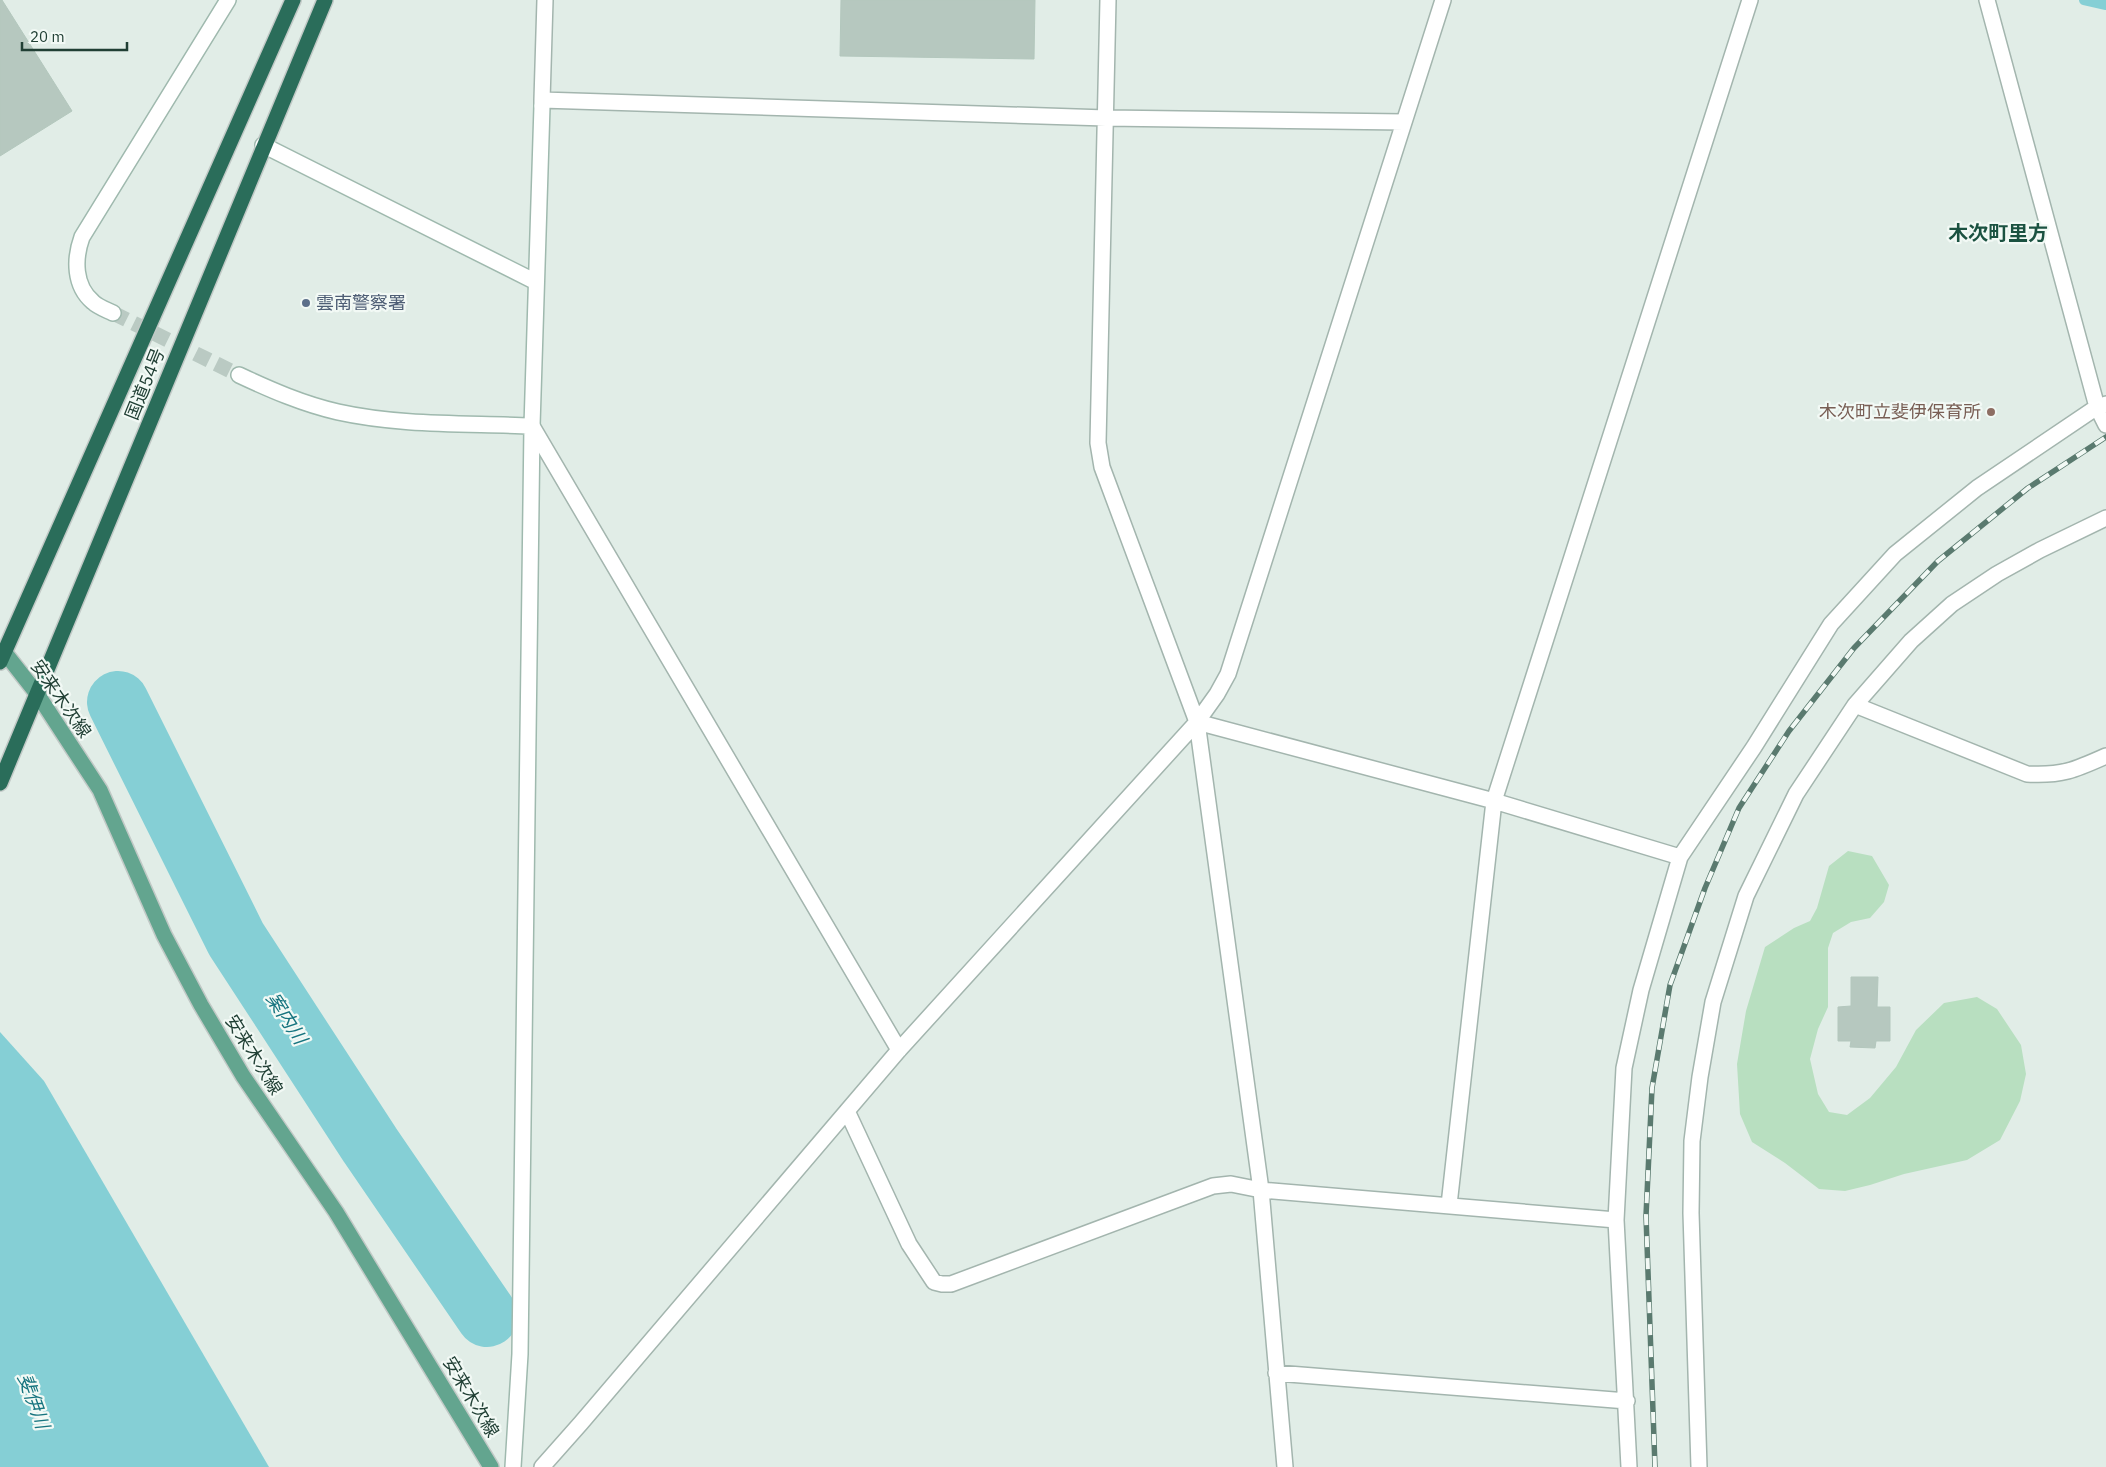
<svg xmlns="http://www.w3.org/2000/svg" width="2106" height="1467" viewBox="0 0 2106 1467" font-family="'IBM Plex Sans','Noto Sans JP',sans-serif">
  <style>
    .green { fill: #b8dfc0 }
    .water { fill: #85cfd5 }
    .lines { fill: none; stroke-linecap: round; stroke-linejoin: round }
    .stream { stroke: #85cfd5; stroke-width: 10 }
    .river { stroke: #85cfd5; stroke-width: 62 }
    .building { fill: #b6c8bf; stroke: #b3c7bd }
    .secondary-tunnel { stroke: #bacac3; stroke-width: 15; stroke-dasharray: 15 8; stroke-linecap: butt }
    .street-casing { stroke: #a3b5ae; stroke-width: 18 }
    .secondary-casing { stroke: #9fb9ae; stroke-width: 18 }
    .primary-casing { stroke: #c1c9c6; stroke-width: 18 }
    .highway-casing { stroke: #c1c9c6; stroke-width: 18 }
    .street { stroke: #fff; stroke-width: 15 }
    .secondary { stroke: #fff; stroke-width: 15 }
    .primary { stroke: #63a58f; stroke-width: 15 }
    .highway { stroke: #2a6d5a; stroke-width: 15 }
    .rail-casing { stroke: #5a7a6f; stroke-width: 5.5 }
    .rail { stroke: #f2f9f5; stroke-width: 4; stroke-dasharray: 11; stroke-linecap: butt }
    .service-dot { fill: #5c6f8a; stroke: #f2f9f5; stroke-width: 2 }
    .education-dot { fill: #8d6e63; stroke: #f2f9f5; stroke-width: 2 }
    .labels { text-anchor: middle; stroke-width: 4.5; stroke-linejoin: round; paint-order: stroke }
    .service-label { font-size: 18px; fill: #4e5e75; stroke: #f2f9f5; text-anchor: start }
    .street-label { font-size: 18px; fill: #203f34; stroke: #f2f9f5 }
    .education-label { font-size: 18px; fill: #785e54; stroke: #f2f9f5; text-anchor: end }
    .water-label { font-size: 19px; font-style: italic; fill: #16747f; stroke: #f2f9f5 }
    .quarter-label { font-size: 20px; font-weight: bold; fill: #1b5241; stroke: #f2f9f5 }
  </style>
  <rect width="100%" height="100%" fill="#e1ede7"/>
  <!-- green -->
  <path class="green" d="M1848,851L1872,856L1889,885L1884,902L1870,918L1851,922L1833,933L1828,948V1007L1818,1029L1810,1059L1818,1094L1829,1112L1847,1115L1870,1098L1896,1067L1916,1030L1944,1003L1977,997L1997,1009L2021,1045L2026,1074L2020,1101L2000,1140L1967,1160L1904,1174L1870,1185L1845,1191L1819,1189L1785,1163L1752,1142L1740,1114L1737,1064L1746,1011L1765,947L1794,928L1810,921L1817,908L1829,866Z"/>
  <!-- water -->
  <path class="water" d="M0,1032L44,1081L269,1467H0Z"/>
  <g class="lines">
    <!-- stream -->
    <path class="stream" d="M2084,0L2106,5"/>
    <!-- river -->
    <path class="river" d="M118,702L236,939L370,1145L487,1316"/>
  </g>
  <!-- building -->
  <path class="building" d="M0,0H2L72,111L0,156Z
    M841,0H1035L1034,59L840,56Z
    M1851,977H1878L1877,1007H1890V1041H1876L1875,1048L1850,1047L1851,1041H1838V1007L1851,1006Z"/>
  <g class="lines">
    <!-- secondary-tunnel -->
    <path class="secondary-tunnel" d="M113,313L239,375"/>
    <!-- street casing -->
    <g class="street-casing">
      <path id="street" d="M1108,0L1098,443L1102,467L1197,722L1261,1190L1285,1467
        M1987,0L2097,407L2106,425
        M542,100L545,0
        M542,106V100L1106,118L1404,122
        M532,426L899,1050
        M1855,705L2027,774C2062,776 2075,770 2106,756
        M1197,722L1494,801L1680,857
        M847,1111L909,1244L934,1282L942,1284H951L1213,1186L1231,1184L1261,1190L1616,1220
        M1449,1205L1494,801L1750,0
        M1276,1373L1627,1401
        M542,1467L581,1423L899,1050L1197,722L1217,694L1228,674L1443,0
        M1629,1467L1616,1220L1624,1068L1641,990L1680,857L1754,747L1831,624L1895,554L1977,488L2097,407L2106,404
        M1699,1467L1691,1213L1692,1141L1700,1077L1713,1002L1746,896L1796,794L1855,705L1911,641L1952,604L1997,574L2040,550L2106,518"/>
    </g>
    <!-- secondary casing -->
    <g class="secondary-casing">
      <path id="secondary" d="M263,145L536,282
        M113,313C107,310 98,307 93,302C74,286 74,259 82,237L228,0
        M239,375C271,390 303,404 338,412C401,426 468,423 532,426
        M513,1467L520,1354L532,426L542,106"/>
    </g>
    <!-- primary casing -->
    <g class="primary-casing">
      <path id="primary" d="M5,653L38,695L100,790L164,935L201,1005L243,1076L336,1212L491,1467"/>
    </g>
    <!-- highway casing -->
    <g class="highway-casing">
      <path id="highway" d="M0,662L293,0
        M0,783L325,0"/>
    </g>
    <!-- street -->
    <use href="#street" class="street"/>
    <!-- secondary -->
    <use href="#secondary" class="secondary"/>
    <!-- primary -->
    <use href="#primary" class="primary"/>
    <!-- highway -->
    <use href="#highway" class="highway"/>
    <!-- rail casing -->
    <g class="rail-casing">
      <path id="rail" d="M1655,1467L1646,1216L1652,1088L1670,985L1705,888L1739,808L1789,731L1854,648L1938,561L2028,488L2106,437"/>
    </g>
    <!-- rail -->
    <use href="#rail" class="rail"/>
  </g>
  <!-- markers -->
  <circle class="service-dot" cx="306" cy="303" r="5"/>
  <circle class="education-dot" cx="1991" cy="412" r="5"/>
  <g class="labels">
    <!-- service labels -->
    <g class="service-label">
      <text x="316" y="309">雲南警察署</text>
    </g>
    <!-- street labels -->
    <g class="street-label">
      <text transform="translate(145 384) rotate(-68)" y="6">国道54号</text>
      <text transform="translate(61 699) rotate(55)" y="6">安来木次線</text>
      <text transform="translate(254 1055) rotate(58)" y="6">安来木次線</text>
      <text transform="translate(471 1397) rotate(59)" y="6">安来木次線</text>
    </g>
    <!-- education labels -->
    <g class="education-label">
      <text x="1981" y="418">木次町立斐伊保育所</text>
    </g>
    <!-- water labels -->
    <g class="water-label">
      <text transform="translate(287 1018) rotate(57)" y="7">案内川</text>
      <text transform="translate(34 1401) rotate(70)" y="7">斐伊川</text>
    </g>
    <!-- quarter labels -->
    <g class="quarter-label">
      <text x="1998" y="240">木次町里方</text>
    </g>
  </g>
  <!-- scale -->
  <path d="M22 42v8h105v-8" fill="none" stroke="#203f34" stroke-width="2.5"/>
  <text x="30" y="42" font-size="15" fill="#203f34" stroke="#f2f9f5" stroke-width="4" paint-order="stroke">20 m</text>
</svg>
